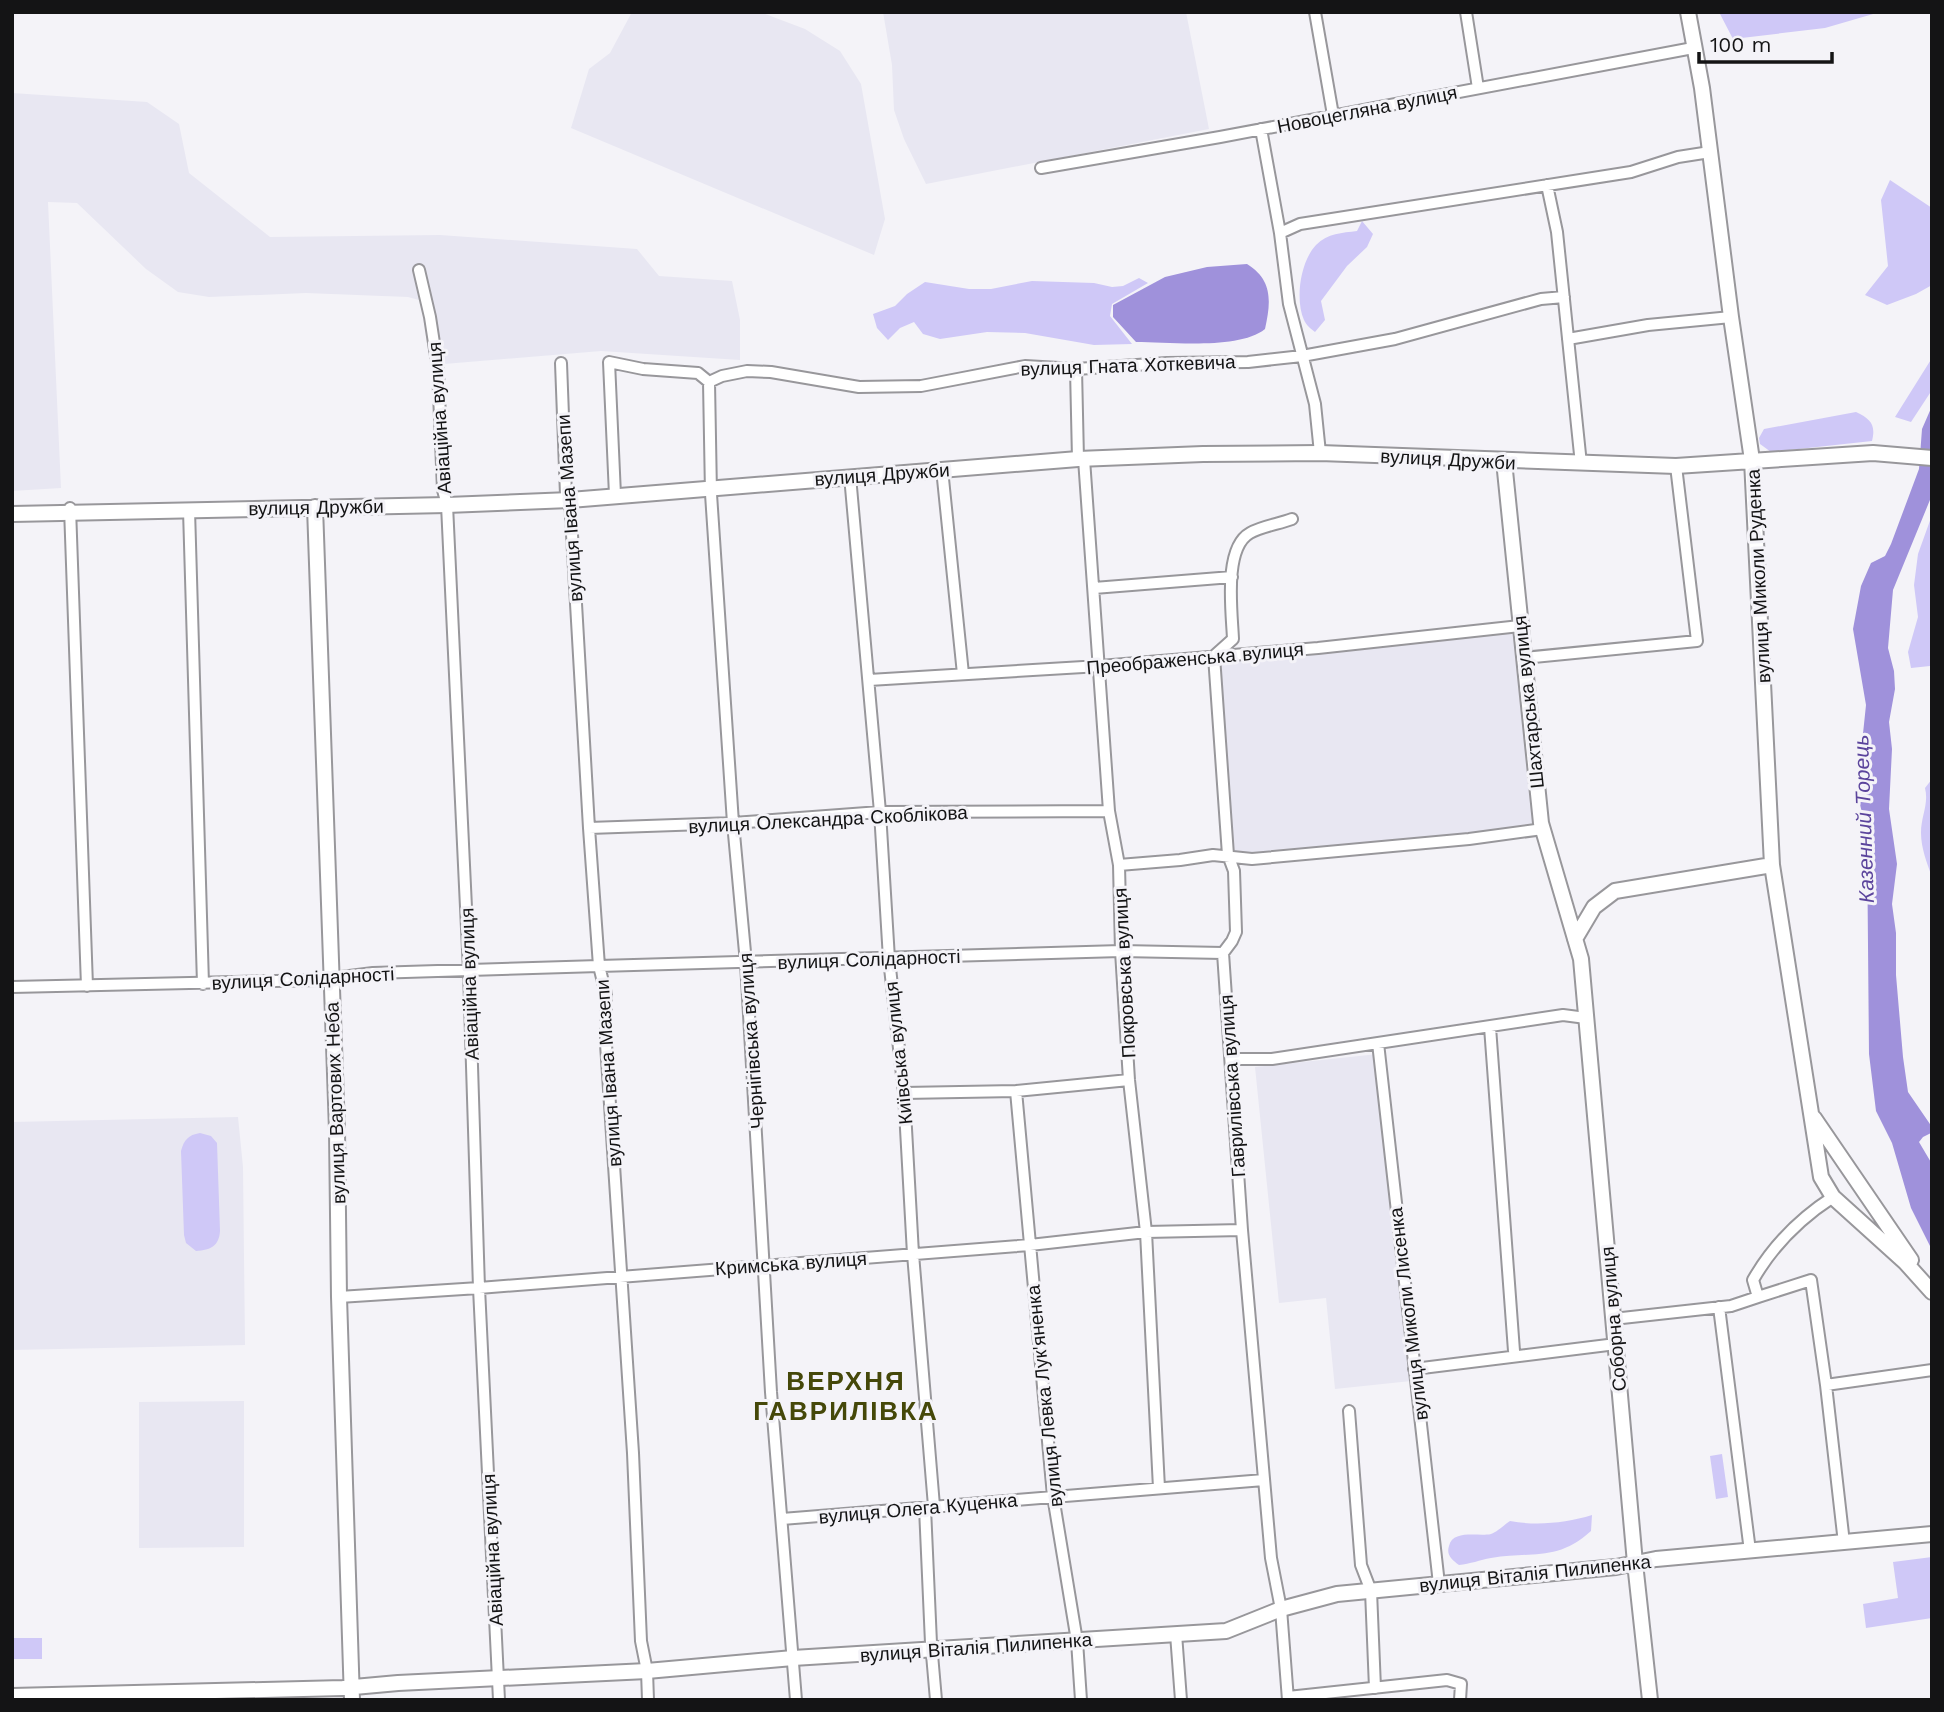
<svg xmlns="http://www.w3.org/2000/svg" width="1944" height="1712" viewBox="0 0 1944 1712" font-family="'Work Sans',sans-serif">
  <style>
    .built { fill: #e8e7f2 }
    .green { fill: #cfc8f7 }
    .water { fill: #9f91db }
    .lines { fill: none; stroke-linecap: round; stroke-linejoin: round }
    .street-casing { stroke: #98979b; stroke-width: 14 }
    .secondary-casing { stroke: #98979b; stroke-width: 18 }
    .street { stroke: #fff; stroke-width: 10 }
    .secondary { stroke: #fff; stroke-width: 14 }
    .labels { text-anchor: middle; stroke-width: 6; stroke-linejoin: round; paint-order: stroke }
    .street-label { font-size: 19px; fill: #141415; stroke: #f4f3f8 }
    .water-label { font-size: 21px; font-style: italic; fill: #5b449c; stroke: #f4f3f8 }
    .district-label { font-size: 26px; font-weight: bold; letter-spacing: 2px; fill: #454809; stroke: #f4f3f8 }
  </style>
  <rect width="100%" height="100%" fill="#f4f3f8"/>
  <!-- built -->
  <path class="built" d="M632,12H760L805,29L840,51L861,84L885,219L874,255L571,128L589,69L610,53Z
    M883,12H1186L1209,129L926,184L904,139L894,110L892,65Z
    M12,93L147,102L179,124L189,173L270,237L440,235L637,249L659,276L732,281L740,320V360L601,351L444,364L425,308L419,300L408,297L306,293L209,297L178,292L146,269L77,203L48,202L61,488L12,491Z
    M1516,632L1537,826L1469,835L1252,855L1231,852L1218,660L1320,654Z
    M1378,1054L1411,1381L1335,1389L1326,1298L1279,1303L1255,1067Z
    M238,1117L243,1167L245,1345L12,1350V1122Z
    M244,1401V1547L139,1548V1402Z"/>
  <!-- green -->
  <path class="green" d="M1719,12H1880L1825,28L1733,39Z
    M1890,180L1932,208V285L1916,294L1887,305L1865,295L1888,266L1881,200Z
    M1362,221L1373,234L1367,247L1347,266L1321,301L1325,320L1315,332C1311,329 1306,325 1304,320C1295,300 1300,262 1316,245C1328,233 1342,233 1357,231Z
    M1139,278L1148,283L1112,304L1110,316L1132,344L1094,345L1025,333L987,332L940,339L923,334L914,322L900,328L888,340L877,328L873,314L895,306L907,294L925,282L969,289H991L1032,281L1094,283L1112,287L1123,286Z
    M1932,358V390L1911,422L1895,417Z
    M1856,412C1871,419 1876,425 1872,441L1771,452L1760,444L1759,438L1764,429Z
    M1932,515L1930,666L1911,668L1908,652L1918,617L1914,585L1918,554Z
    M1932,779V877C1927,863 1921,848 1921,833C1921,816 1929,804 1925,788Z
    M200,1133L211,1136L217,1143L220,1231C219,1246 211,1250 196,1251L186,1243L184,1235L181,1151C184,1140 188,1135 200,1133Z
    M1722,1454L1728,1497L1716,1499L1710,1456Z
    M1592,1515L1591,1531C1557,1562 1532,1551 1491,1558C1480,1560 1470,1564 1459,1565C1452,1560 1446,1555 1449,1546C1453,1529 1479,1537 1491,1534C1497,1532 1504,1525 1510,1521C1537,1526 1566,1523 1592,1515Z
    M1932,1557V1618L1866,1628L1863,1604L1898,1598L1893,1562Z
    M12,1638H42V1659H12Z"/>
  <!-- water -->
  <path class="water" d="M1247,264C1273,280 1271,302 1265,329C1239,350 1170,342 1136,342L1113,317V305L1165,277L1207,267Z
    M1932,406V495L1893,590L1888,648L1894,671L1895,689L1889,722L1892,749L1889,809L1897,864L1892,904L1896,933V975L1903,1057L1908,1092L1932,1127L1931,1133L1923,1137L1919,1142L1932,1164V1250L1911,1208L1892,1143L1876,1111L1869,1054L1867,835L1857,791L1866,705L1853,629L1861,586L1871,563L1885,556L1891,544L1919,469L1922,429Z"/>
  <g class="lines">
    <!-- street casing -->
    <g class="street-casing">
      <path id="street" d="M1315,12L1333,115
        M1466,12L1478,88
        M1261,129L1280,233L1289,304L1315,404L1320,453
        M1041,168L1220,137L1693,48
        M1547,185L1557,232L1581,464
        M1280,233L1300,224L1631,172L1678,157L1710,152
        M419,270L430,317L438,369L443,490L447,505L469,971L479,1288L499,1700
        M1568,339L1648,325L1731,317
        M561,363L566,495L570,500L589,828L599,966L606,994V1044L633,1453L641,1641L647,1671L648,1700
        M1076,369L1078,459
        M709,382L711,494L733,823L746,963L771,1392L796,1700
        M1084,459L1109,811L1119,865L1121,951L1129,1080L1146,1232L1159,1488
        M942,469L963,674
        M850,476L880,812L889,959L904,1093L913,1254L934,1506
        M615,495L609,362L643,369L698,373L709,382L722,376L747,371L771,372L859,387L921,386L1025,366L1076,369L1167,363L1248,362L1302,356L1395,339L1541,299L1564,297
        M70,508L87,986
        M189,510L203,984
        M1094,588L1232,577
        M1523,658L1697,641L1676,466
        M869,680L1100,666L1318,648L1520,626
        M589,828L733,823L880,812L1109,811
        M1119,865L1180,860L1213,855L1252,859L1469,839L1543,829
        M12,987L318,980L373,973L599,966L1121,951L1223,953
        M1490,1027L1514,1351
        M1378,1043L1439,1584
        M1231,1059H1272L1563,1015L1586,1018
        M1016,1091L1053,1496L1077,1641L1081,1700
        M904,1093L1016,1091L1129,1080
        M339,1297L479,1288L1030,1245L1146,1232L1242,1230
        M1758,1297L1811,1280L1826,1385L1844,1543
        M1719,1307L1750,1551
        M1613,1319L1731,1306L1758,1297L1753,1280C1773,1245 1799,1219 1833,1197
        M1414,1369L1616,1344
        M1826,1385L1932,1370
        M1349,1411L1361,1565L1371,1591L1375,1688
        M925,1508L931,1643L936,1700
        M782,1519L1264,1480
        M1176,1634L1181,1700
        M1288,1697L1447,1680L1461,1684L1460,1700
        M1288,1700L1281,1609L1271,1558L1242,1230L1223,953L1232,941L1236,932L1234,871L1228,855L1214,656L1233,639C1232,613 1223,548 1250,533C1262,526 1279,524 1292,519"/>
    </g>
    <!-- secondary casing -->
    <g class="secondary-casing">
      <path id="secondary" d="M1688,12L1702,88L1731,317L1752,460L1772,865L1821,1177L1833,1197L1905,1262L1932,1292
        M1504,461L1541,823L1581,959L1635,1563L1650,1700
        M315,507L337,1130L339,1297L352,1700
        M12,514L447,505L570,500L1078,459L1203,454L1320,453L1676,466L1873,453L1932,458
        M1575,939L1594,907L1615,891L1772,865
        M1814,1118L1911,1260
        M12,1696L343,1688L398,1683L647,1671L793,1658L1226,1631L1281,1609L1337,1594L1616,1567L1656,1559L1932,1534"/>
    </g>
    <!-- street -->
    <use href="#street" class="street"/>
    <!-- secondary -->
    <use href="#secondary" class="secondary"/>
  </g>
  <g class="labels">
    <!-- street labels -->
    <g class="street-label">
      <text transform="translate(1367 109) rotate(-11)" y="7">Новоцегляна вулиця</text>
      <text transform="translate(1128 365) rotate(-2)" y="7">вулиця Гната Хоткевича</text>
      <text transform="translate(439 418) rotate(-94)" y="7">Авіаційна вулиця</text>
      <text transform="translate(1448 459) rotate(3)" y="7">вулиця Дружби</text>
      <text transform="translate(882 474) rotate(-4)" y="7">вулиця Дружби</text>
      <text transform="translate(316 507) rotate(-1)" y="7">вулиця Дружби</text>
      <text transform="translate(569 508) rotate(-94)" y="7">вулиця Івана Мазепи</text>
      <text transform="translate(1758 576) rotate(-93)" y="7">вулиця Миколи Руденка</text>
      <text transform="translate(1195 658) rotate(-5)" y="7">Преображенська вулиця</text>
      <text transform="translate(1528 702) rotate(-96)" y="7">Шахтарська вулиця</text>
      <text transform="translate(828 819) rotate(-3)" y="7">вулиця Олександра Скоблікова</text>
      <text transform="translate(869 959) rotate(-2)" y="7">вулиця Солідарності</text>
      <text transform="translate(1124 973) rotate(-93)" y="7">Покровська вулиця</text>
      <text transform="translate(303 978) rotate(-3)" y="7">вулиця Солідарності</text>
      <text transform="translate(469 984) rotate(-92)" y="7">Авіаційна вулиця</text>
      <text transform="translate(751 1041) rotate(-94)" y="7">Чернігівська вулиця</text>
      <text transform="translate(898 1053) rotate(-96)" y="7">Київська вулиця</text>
      <text transform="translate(608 1073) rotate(-94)" y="7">вулиця Івана Мазепи</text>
      <text transform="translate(1232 1086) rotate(-94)" y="7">Гаврилівська вулиця</text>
      <text transform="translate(335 1103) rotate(-92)" y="7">вулиця Вартових Неба</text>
      <text transform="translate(791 1263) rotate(-4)" y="7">Кримська вулиця</text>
      <text transform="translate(1408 1314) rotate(-97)" y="7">вулиця Миколи Лисенка</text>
      <text transform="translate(1613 1319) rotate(-95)" y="7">Соборна вулиця</text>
      <text transform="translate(1044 1396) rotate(-96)" y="7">вулиця Левка Лук'яненка</text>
      <text transform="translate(918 1508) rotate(-5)" y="7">вулиця Олега Куценка</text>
      <text transform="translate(492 1550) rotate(-93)" y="7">Авіаційна вулиця</text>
      <text transform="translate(1535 1573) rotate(-6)" y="7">вулиця Віталія Пилипенка</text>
      <text transform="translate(976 1647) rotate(-4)" y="7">вулиця Віталія Пилипенка</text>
    </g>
    <!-- water labels -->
    <g class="water-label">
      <text transform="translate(1864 819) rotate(-92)" y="7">Казенний Торець</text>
    </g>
    <!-- district labels -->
    <g class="district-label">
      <text x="846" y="1390">ВЕРХНЯ<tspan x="846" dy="30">ГАВРИЛІВКА</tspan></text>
    </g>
  </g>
  <!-- border -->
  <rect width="1944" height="1712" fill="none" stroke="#141415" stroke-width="28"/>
  <!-- scale -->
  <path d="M1699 52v10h133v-10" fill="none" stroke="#141415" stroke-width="3.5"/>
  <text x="1710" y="52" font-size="21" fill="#141415" stroke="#f4f3f8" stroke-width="5" paint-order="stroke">100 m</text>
</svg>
